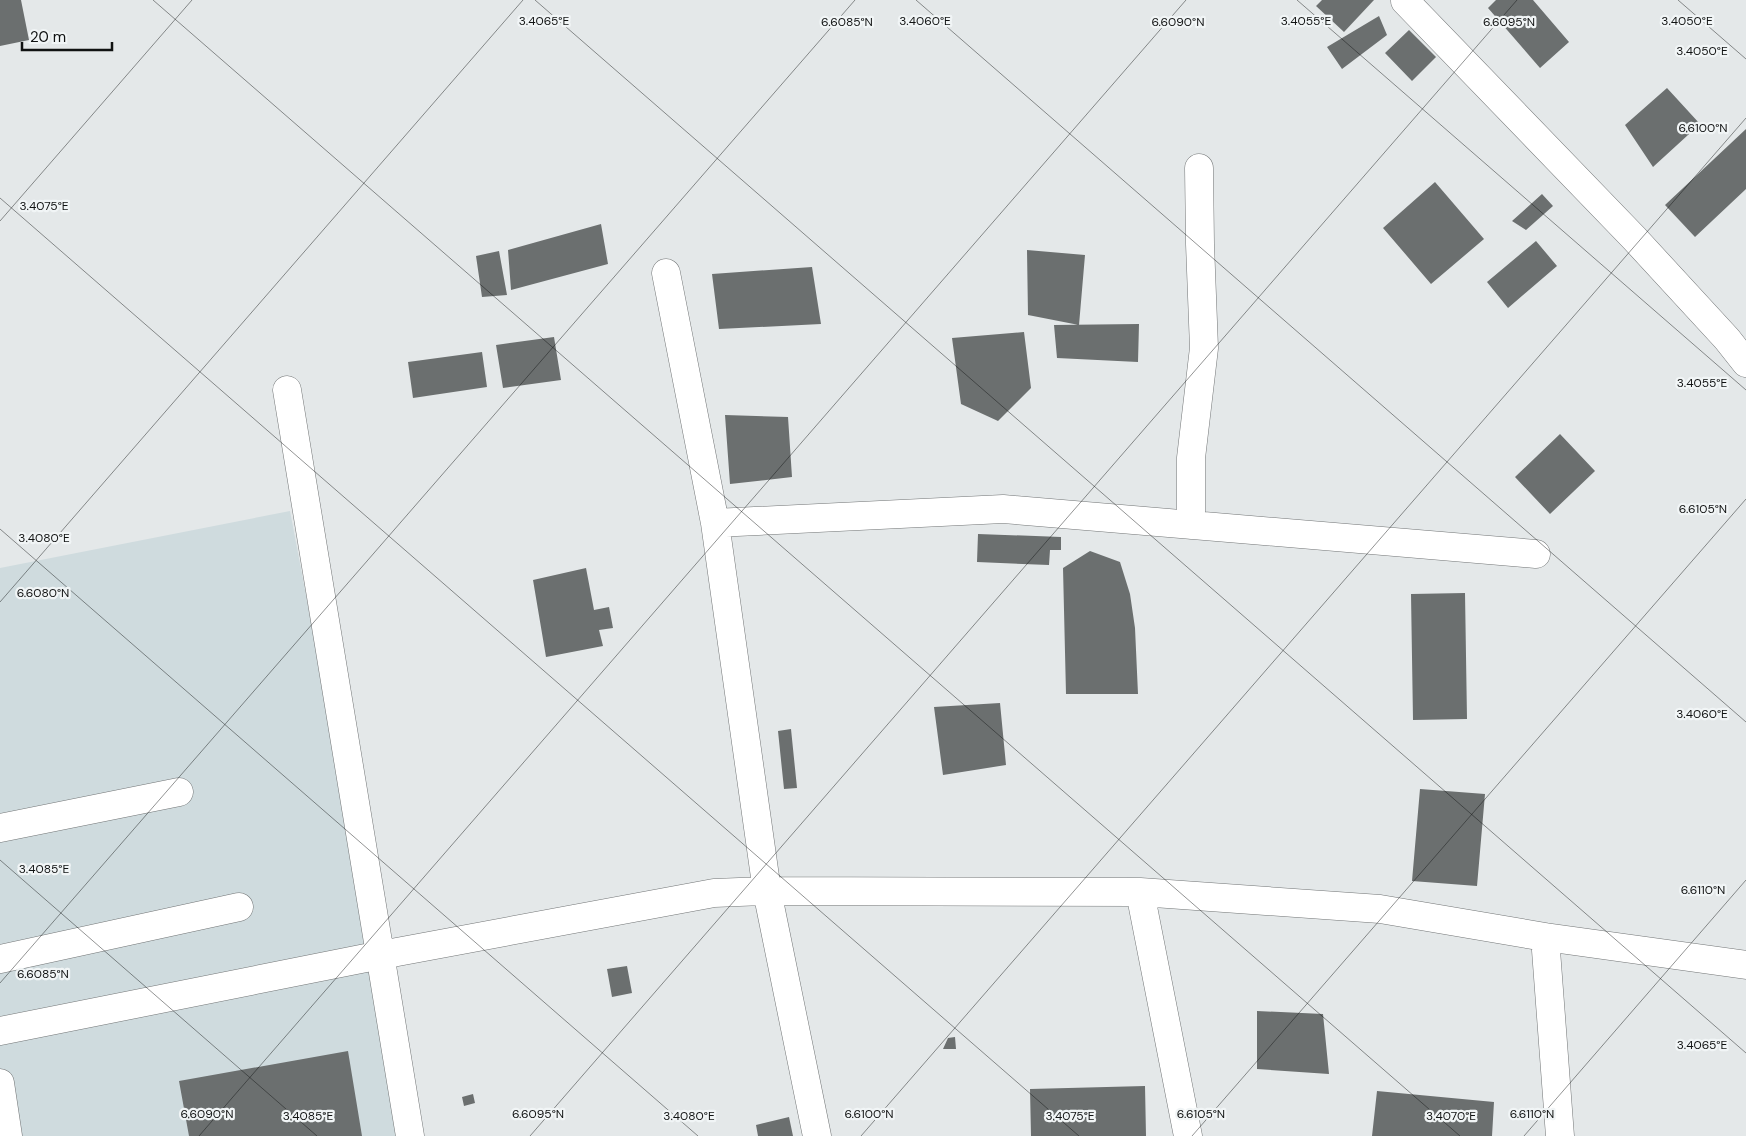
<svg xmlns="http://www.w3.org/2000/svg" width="1746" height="1136" viewBox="0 0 1746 1136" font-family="'DM Sans',sans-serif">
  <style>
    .built { fill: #cfdbde }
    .building { fill: #6b6f6f }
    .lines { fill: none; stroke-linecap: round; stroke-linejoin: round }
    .minor-casing { stroke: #727576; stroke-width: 29 }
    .minor { stroke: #fff; stroke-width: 28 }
    .ticks { fill: none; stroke: #101212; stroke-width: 1; stroke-opacity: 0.45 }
    .ticks-label { font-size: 12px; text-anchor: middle; fill: #101212; stroke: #f1f5f6; stroke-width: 4.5; stroke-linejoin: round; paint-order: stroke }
  </style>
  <rect width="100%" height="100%" fill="#e4e8e9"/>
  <!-- built -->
  <path class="built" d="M290,511L409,1136H0V568Z"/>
  <!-- building -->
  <path class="building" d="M0,0H21L29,40L0,46Z
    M1322,0H1374L1344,32L1316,6Z
    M1496,0H1533L1569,42L1540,68L1488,8Z
    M1379,16L1387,35L1342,69L1327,47Z
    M1409,30L1436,57L1412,81L1385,53Z
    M1667,88L1700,124L1653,167L1625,125Z
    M1746,129V189L1695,237L1665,205Z
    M1435,182L1484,239L1431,284L1383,228Z
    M1542,194L1553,206L1526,230L1512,221Z
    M601,224L608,264L511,290L508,250Z
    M1536,241L1557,266L1508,308L1487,282Z
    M1027,250L1085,255L1079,325L1028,315Z
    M499,251L507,295L482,297L476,256Z
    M812,267L821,324L719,329L712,274Z
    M1139,324L1138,362L1057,358L1054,325Z
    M1024,332L1031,388L998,421L961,404L952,338Z
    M554,337L561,380L503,388L496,345Z
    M482,352L487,387L413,398L408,362Z
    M725,415L788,417L792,477L730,484Z
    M1560,434L1595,471L1550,514L1515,477Z
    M978,534L1061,537V550H1050L1049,565L977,562Z
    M1090,551L1120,562L1130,594L1135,628L1138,694H1066L1063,568Z
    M586,568L594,610L609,607L613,628L599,630L603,646L546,657L533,580Z
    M1465,593L1467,719L1413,720L1411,594Z
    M1000,703L1006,765L943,775L934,707Z
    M791,729L797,788L784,789L778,731Z
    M1420,789L1485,794L1477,886L1412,881Z
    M627,966L632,993L612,997L607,969Z
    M1257,1011L1323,1014L1329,1074L1257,1069Z
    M955,1037L956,1049H943L948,1038Z
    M348,1051L362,1136H189L179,1081Z
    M1145,1086L1146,1136H1031L1030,1089Z
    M1377,1091L1494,1102L1492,1136H1372Z
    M473,1094L475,1103L464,1106L462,1097Z
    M789,1117L793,1136H758L756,1125Z"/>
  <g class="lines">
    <!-- minor casing -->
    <g class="minor-casing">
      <path id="minor" d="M1405,1L1634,238L1727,339L1746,363
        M666,273L715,523L767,891L817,1136
        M287,390L410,1136
        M715,523L1003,509L1536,554
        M1191,525V458L1204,348L1200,244L1199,168
        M0,828L179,792
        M1140,892L1188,1136
        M1545,937L1560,1136
        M0,959L239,907
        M0,1031L381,955L714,893L767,891L1140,892L1380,909L1545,937L1746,965
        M0,1083L8,1136"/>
    </g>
    <!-- minor -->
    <use href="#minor" class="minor"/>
  </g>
  <!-- ticks -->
  <path class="ticks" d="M153,0L1460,1136M535,0L1746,1053M916,0L1746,722M1297,0L1746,390M1678,0L1746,59M0,198L1079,1136M0,221L192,0M0,529L698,1136M0,602L523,0M0,860L317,1136M0,983L855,0M199,1136L1186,0M530,1136L1517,0M861,1136L1746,118M1192,1136L1746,499M1524,1136L1746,880"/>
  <g class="ticks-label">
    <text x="1687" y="25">3.4050°E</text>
    <text x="544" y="25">3.4065°E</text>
    <text x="925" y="25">3.4060°E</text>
    <text x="1306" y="25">3.4055°E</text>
    <text x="1178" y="26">6.6090°N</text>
    <text x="847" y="26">6.6085°N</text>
    <text x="1509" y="26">6.6095°N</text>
    <text x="1702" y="55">3.4050°E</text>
    <text x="1703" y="132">6.6100°N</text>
    <text x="44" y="210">3.4075°E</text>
    <text x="1702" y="387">3.4055°E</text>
    <text x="1703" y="513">6.6105°N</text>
    <text x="44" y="542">3.4080°E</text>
    <text x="43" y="597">6.6080°N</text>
    <text x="1702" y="718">3.4060°E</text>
    <text x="44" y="873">3.4085°E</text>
    <text x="1703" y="894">6.6110°N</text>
    <text x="43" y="978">6.6085°N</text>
    <text x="1702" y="1049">3.4065°E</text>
    <text x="207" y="1118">6.6090°N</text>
    <text x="538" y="1118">6.6095°N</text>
    <text x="869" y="1118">6.6100°N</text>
    <text x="1201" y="1118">6.6105°N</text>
    <text x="1532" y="1118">6.6110°N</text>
    <text x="308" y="1120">3.4085°E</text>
    <text x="689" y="1120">3.4080°E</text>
    <text x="1070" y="1120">3.4075°E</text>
    <text x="1451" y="1120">3.4070°E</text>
  </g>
  <!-- scale -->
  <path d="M22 42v8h90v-8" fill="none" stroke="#101212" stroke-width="2.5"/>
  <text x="30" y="42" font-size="15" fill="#101212" stroke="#f1f5f6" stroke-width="4" paint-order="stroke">20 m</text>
</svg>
